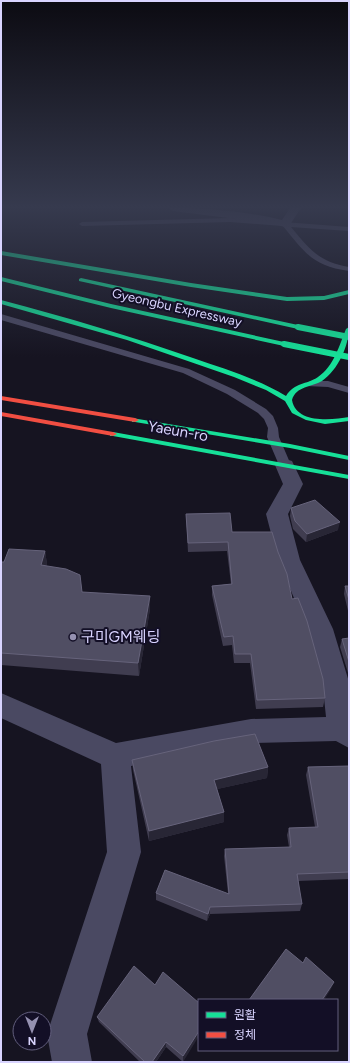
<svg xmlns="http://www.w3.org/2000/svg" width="350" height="1063" viewBox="0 0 350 1063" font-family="Figtree,'Noto Sans KR',sans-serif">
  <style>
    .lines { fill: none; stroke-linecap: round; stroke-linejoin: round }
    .lane { fill: #4a4962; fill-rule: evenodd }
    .street { fill: #4a4962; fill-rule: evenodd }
    .fast { fill: #16e098; fill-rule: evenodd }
    .jam { fill: #f24e42; fill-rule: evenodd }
    .fast-bridge { stroke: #16e098; stroke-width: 6 }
    .wall { fill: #403d50 }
    .shaded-wall { fill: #282635 }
    .building { fill: #504e63; stroke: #66637b }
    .poi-dot { fill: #9591b1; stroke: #130f26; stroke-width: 1.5 }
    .labels { text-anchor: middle; stroke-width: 4; stroke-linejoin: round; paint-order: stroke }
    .far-street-label { font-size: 13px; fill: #d9d4ff; stroke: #130f26 }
    .street-label { font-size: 15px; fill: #d9d4ff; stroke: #130f26 }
    .poi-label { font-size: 15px; fill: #d9d4ff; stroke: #130f26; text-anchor: start }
  </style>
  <rect width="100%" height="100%" fill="#161421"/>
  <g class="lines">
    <!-- lane -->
    <path class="lane" d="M230,218L349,227V231L291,227C309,249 319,262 349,267V271C313,266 305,253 283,226L230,222L82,226L79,224L82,222Z
      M1,314L189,369L235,390L266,409L273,416L278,428L279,437L291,465L289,467H281L279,465L267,437L268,428L264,419L258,413L227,394L183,373L1,320Z
      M310,381H328L349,387V393L328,387L306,386L305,384Z"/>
    <!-- street -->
    <path class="street" d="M168,208C206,208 245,211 282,220L290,208H301L289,226L285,227L269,223L173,211Z
      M285,459L292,461L303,484L288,514L300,560L333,629L349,682V748L336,741L251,743L131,766L141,852L87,1034L92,1062H52L47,1034L107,852L101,764L1,718V693L116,743L251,719L326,717L323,688L307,629L278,560L266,514L283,484L275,465L278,461Z"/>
    <!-- fast -->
    <path class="fast" d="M1,251L191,283L287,297L324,296L349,290V294L324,300L287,301L191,287L1,255Z
      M1,277L111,304L284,342L287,344L284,346L111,308L1,281Z
      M81,278L298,325L301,327L298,329L79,281V279Z
      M1,300C66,317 130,336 193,358C225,369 258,379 286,396C295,382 306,385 318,377C334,366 339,346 346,329L349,327C349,346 338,370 322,381C312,387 296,386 292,400C296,424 332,420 349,417V421L325,424L306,420L292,413L285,401L266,390L234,377L127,340L1,304Z
      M132,418L290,444L349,456V460L290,448L135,422H132Z
      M110,432H113L349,475V479L113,436H110Z"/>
    <!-- jam -->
    <path class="jam" d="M1,396L135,418L139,420L135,422L1,400Z
      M1,412L113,432L117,434L113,436L1,416Z"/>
    <!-- fast-bridge -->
    <path class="fast-bridge" d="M298,327L349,337
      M284,344L349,357"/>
  </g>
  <!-- wall -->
  <path class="wall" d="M291,508L338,530L306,542L293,529L290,516Z
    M186,514L278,552L292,599L325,698L323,707L256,709L250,663H234L232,645L223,646L212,595V586L231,584L227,551L188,552Z
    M45,551L47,564L46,566L82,592L150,609L139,676L1,665V562H4Z
    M345,586H349V615L344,594Z
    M349,638V676L340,647L342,639Z
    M132,760L268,767L267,778L217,789L224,812V822L149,841L133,770Z
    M349,766V879L298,881L302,904L300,911L210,914L207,921L156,900V893H228L224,856L225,849L289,847L287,835L289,828L315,827L306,775L308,767Z
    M155,985L199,1003L183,1062L166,1047L156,1062H140L99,1022L97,1017Z"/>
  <!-- shaded-wall -->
  <path class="shaded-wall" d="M340,522L338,530L306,542L307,534Z
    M45,551L47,564L43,577L41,565Z
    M150,596V609L139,676L138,663Z
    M268,767L267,778L213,790L214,780Z
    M224,812V822L149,841V831Z
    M210,907V914L207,921L208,914Z
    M334,982L331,989L324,1000H322Z
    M199,1031V1036L183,1062V1056Z
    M166,1042V1047L156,1062H152Z"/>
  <!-- building -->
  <path class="building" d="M315,500L340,522L307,534L295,521L291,508Z
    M230,513L232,532H272L278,552L287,574L292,599L298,598L307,621L323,679L325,698L257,700L251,654H235L233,636L224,637L212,586L232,584L228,542L188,543L186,514Z
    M9,549L45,551L41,565L66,569L80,575L82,592L150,596L138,663L1,653V562H4Z
    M345,586H349V600Z
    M349,638V662L342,639Z
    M255,734L268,767L214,780L224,812L149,831L132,760L214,741Z
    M349,766V872L297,874L302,904L210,907L208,914L156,893L165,870L229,894L225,849L291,847L289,828L318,827L308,767Z
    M286,949L303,963L306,957L334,982L322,1000H249Z
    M134,966L155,985L163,972L199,1003V1031L183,1056L166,1042L152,1062H145L97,1017Z"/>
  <!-- sky -->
  <linearGradient id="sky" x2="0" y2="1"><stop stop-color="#0c0b12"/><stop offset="0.58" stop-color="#363a4e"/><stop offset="1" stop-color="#363a4e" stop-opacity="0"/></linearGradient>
  <rect width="350" height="357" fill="url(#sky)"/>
  <!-- markers -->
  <circle class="poi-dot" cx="73" cy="637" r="4"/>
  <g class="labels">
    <!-- far-street labels -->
    <g class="far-street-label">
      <text transform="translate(177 307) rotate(13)" y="5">Gyeongbu Expressway</text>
    </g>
    <!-- street labels -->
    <g class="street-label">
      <text transform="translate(178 431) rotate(10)" y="5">Yaeun-ro</text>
    </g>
    <!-- poi labels -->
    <g class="poi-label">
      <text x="81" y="642">구미GM웨딩</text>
    </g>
  </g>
  <!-- border -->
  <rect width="350" height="1063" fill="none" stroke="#d9d4ff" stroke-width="4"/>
  <!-- legend -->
  <rect x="198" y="999" width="140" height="52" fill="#130f26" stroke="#625e7d"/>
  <rect x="206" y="1012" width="20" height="6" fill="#16e098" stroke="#625e7d"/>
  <text x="234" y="1019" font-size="12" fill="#d9d4ff">원활</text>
  <rect x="206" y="1032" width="20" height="6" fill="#f24e42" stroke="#625e7d"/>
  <text x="234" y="1039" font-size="12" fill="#d9d4ff">정체</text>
  <!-- north arrow -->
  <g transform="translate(32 1031) rotate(180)"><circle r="19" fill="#130f26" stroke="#625e7d"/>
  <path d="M0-3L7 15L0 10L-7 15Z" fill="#9591b1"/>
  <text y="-6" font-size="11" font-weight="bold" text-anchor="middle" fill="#d9d4ff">N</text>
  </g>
</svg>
